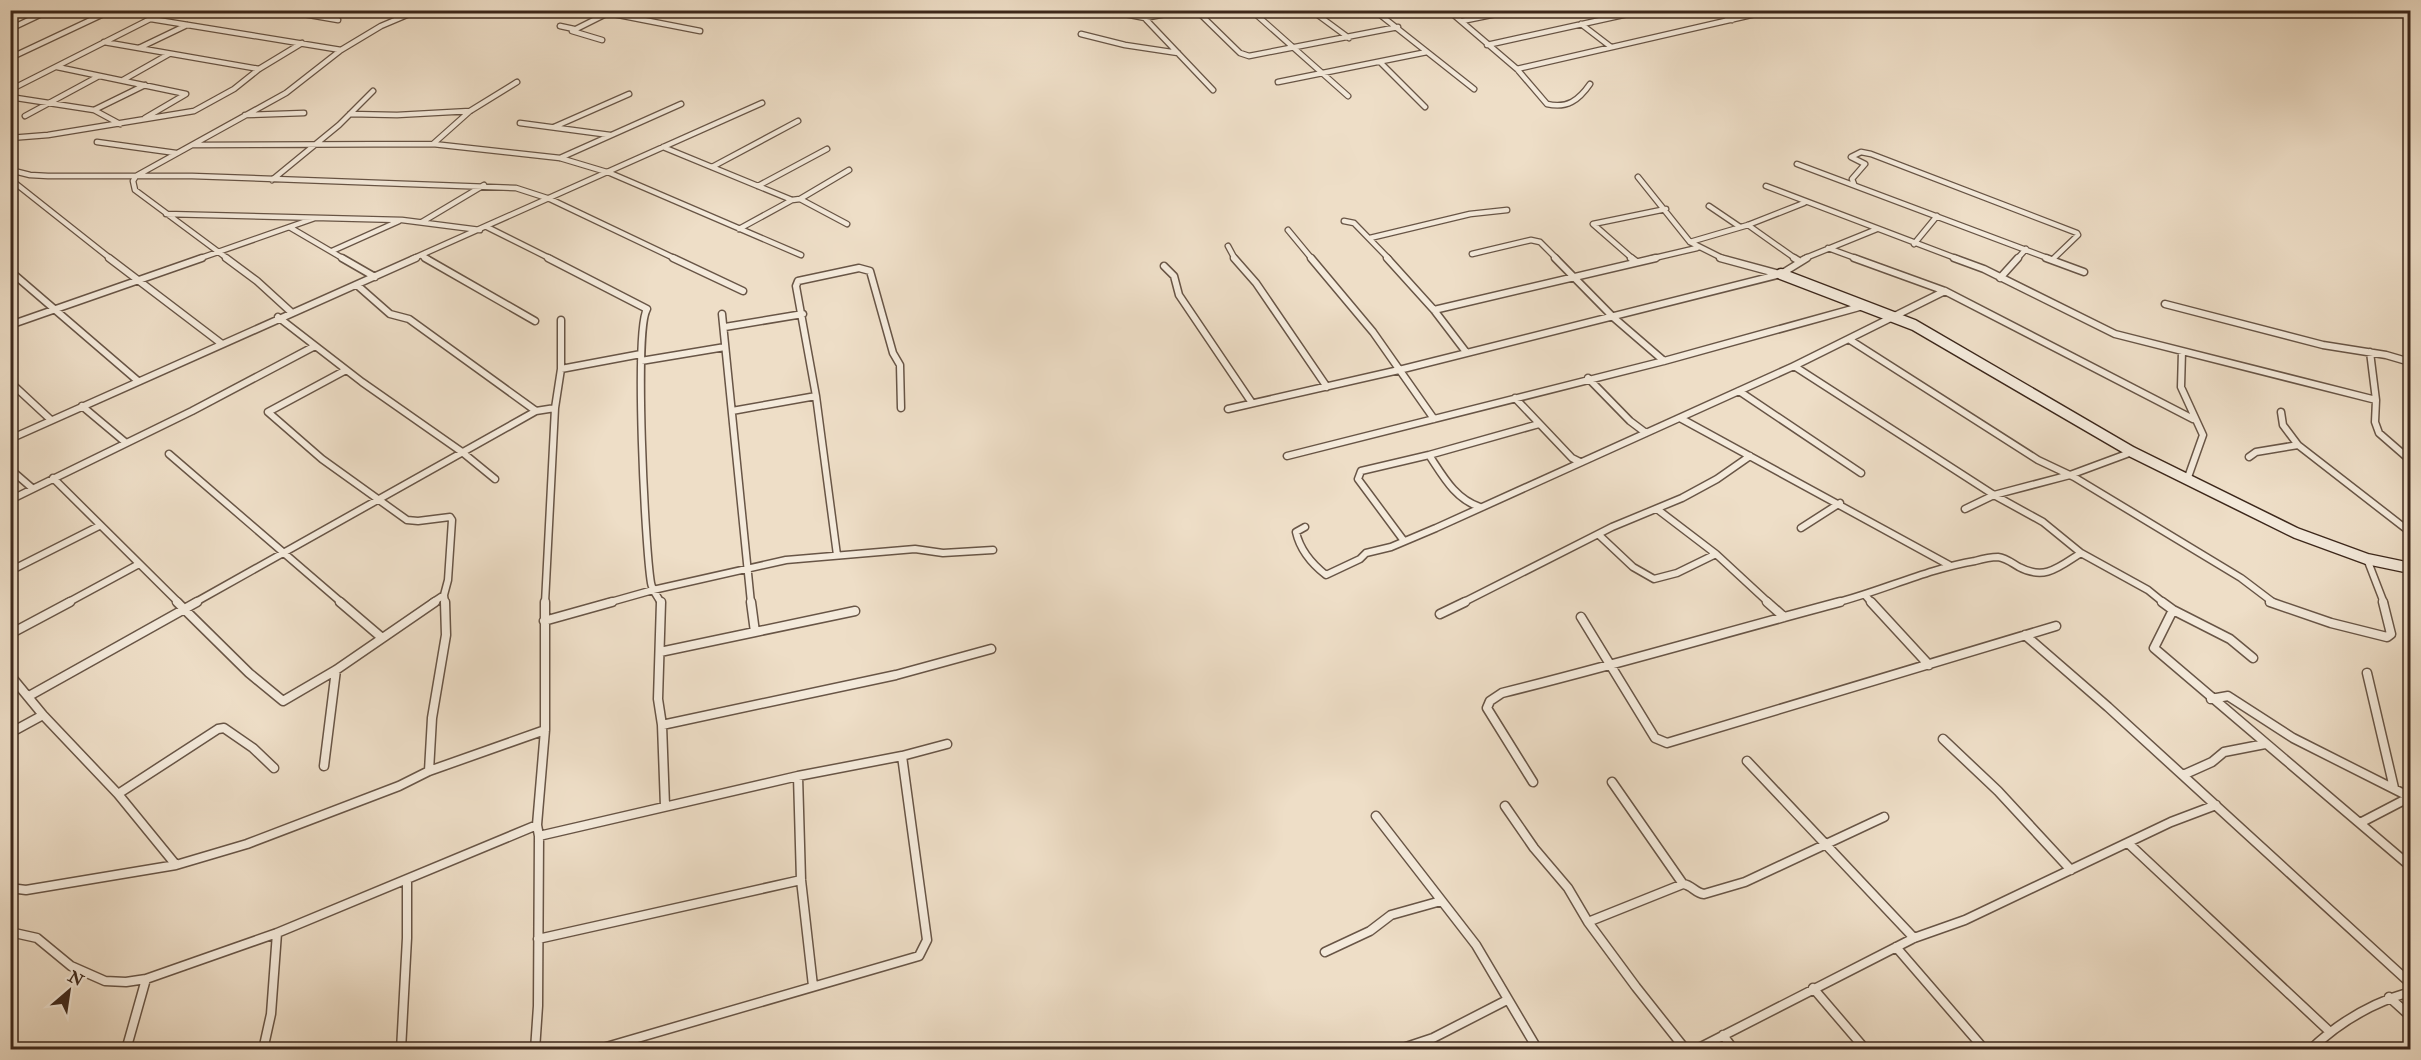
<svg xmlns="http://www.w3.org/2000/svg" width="2421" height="1060" viewBox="0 0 2421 1060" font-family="'IM FELL Double Pica',serif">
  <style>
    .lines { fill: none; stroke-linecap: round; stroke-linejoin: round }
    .street-far2-casing { stroke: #685546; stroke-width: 7 }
    .street-far1-casing { stroke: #685546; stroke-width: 9 }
    .street-casing { stroke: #685546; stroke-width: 11 }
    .secondary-casing { stroke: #3c271b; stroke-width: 13 }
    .street-far2 { stroke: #f4eadb; stroke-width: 4.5 }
    .street-far1 { stroke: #f4eadb; stroke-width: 6 }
    .street { stroke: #f4eadb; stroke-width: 8 }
    .secondary { stroke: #f4eadb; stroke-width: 10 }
  </style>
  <rect width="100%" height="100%" fill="#eedec7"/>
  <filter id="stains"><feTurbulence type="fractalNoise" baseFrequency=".00333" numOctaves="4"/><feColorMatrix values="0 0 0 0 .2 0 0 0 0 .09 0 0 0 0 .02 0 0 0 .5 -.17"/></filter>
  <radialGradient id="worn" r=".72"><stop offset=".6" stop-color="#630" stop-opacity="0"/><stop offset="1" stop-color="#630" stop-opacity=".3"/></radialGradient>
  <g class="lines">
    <!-- street-far2 casing -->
    <g class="street-far2-casing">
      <path id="street-far2" d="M280,10L338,20
        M729,10L745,14
        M1104,10L1145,18L1187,10
        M1137,10L1213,90
        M1196,10L1240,53L1249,56L1398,27
        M1251,10L1348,96
        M1311,10L1349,38
        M1374,10L1474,89
        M1448,10L1517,69L1547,104C1567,109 1579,100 1590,84
        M1716,10L1732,20
        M151,19L341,50
        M1462,21L1516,10
        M1581,24L1611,47
        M560,26L574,29
        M10,29L50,10
        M1081,34L1125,45L1178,53
        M602,40L572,31L608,13L700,31
        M104,42L259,69
        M1487,45L1646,10
        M139,48L187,25
        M10,58L112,10
        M1380,62L1425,107
        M57,67L186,94L145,118
        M1517,69L1773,10
        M123,80L169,54
        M1278,82L1427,52
        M10,90L168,10
        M10,97L94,110L120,124
        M94,110L145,85
        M350,114L397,115L470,111
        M245,115L304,113
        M25,116L99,76
        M520,123L610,135
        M554,127L629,94
        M10,138L48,135L194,111L234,89L259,69L302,43
        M97,142L176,153
        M433,144L470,111L517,82
        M193,145L433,144L560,158L610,173L801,255
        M663,147L792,200L800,199L847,224
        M560,158L681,104
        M1797,164L2050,259
        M712,167L798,121
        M10,170L30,175L48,176H192L516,188L550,199L676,259
        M1638,177L1690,242L1724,259
        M272,180L339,125L373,91
        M15,183L111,259
        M1854,184L1852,179L1865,164L1851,157L1861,152L1871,154L2077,233L2078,235L2053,259
        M758,186L827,149
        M1766,186L1958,259
        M800,199L849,170
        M1709,206L1740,227
        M166,214L402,220L480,230
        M1344,221L1354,223L1389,259
        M422,222L484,185
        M1748,225L1796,259
        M487,227L551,259
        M291,228L344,259
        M739,229L792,200
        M1288,230L1312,259
        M1370,238L1470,214L1507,210
        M1690,242L1748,225L1804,203
        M1914,244L1937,216
        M1228,246L1235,259
        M1828,248L1858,259
        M332,251L399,221
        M1472,254L1531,240L1540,242L1557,259
        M422,256L428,259
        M198,259L315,218
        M228,259L135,190L133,181L136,176L286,93L341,50L381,26L407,15L409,13L407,10
        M412,259L762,103
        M1633,259L1593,224L1666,209
        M1650,259L1697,248
        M1803,259L1877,229
        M2017,259L2026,249"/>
    </g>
    <!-- street-far1 casing -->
    <g class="street-far1-casing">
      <path id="street-far1" d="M109,258L222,344
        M226,258L257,281L291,312
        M342,258L375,277
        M425,258L535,321
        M548,258L647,309C634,331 645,547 651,583C652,590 658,597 661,603
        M673,258L743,291
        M1234,258L1256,283L1327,387
        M1311,258L1373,332L1434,419
        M1387,258L1434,310L1466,352
        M1555,258L1613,317L1664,361
        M1631,258L1635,261
        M1720,258L1779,274
        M1794,258L1799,261
        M1854,258L1945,291L2193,419
        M1954,258L1984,269L2115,334L2376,400
        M2046,258L2084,272
        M1164,266L1174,276L1179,295L1252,403
        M10,271L138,381
        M2000,278L2018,258
        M357,285L390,314L409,319L536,411
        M2165,304L2323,345L2386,355L2410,362
        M1434,310L1656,258
        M722,314L751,603
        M278,317L362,382L462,452L495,479
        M10,325L202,258
        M725,327L803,314
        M1850,340L2038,460L2074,477L2241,578L2274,603
        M2182,351L2181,387L2203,435L2187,480
        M2370,352L2376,400L2375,422L2379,433L2410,460
        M641,361L725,347
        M1794,366L1994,495L2043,522L2081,553L2148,590L2164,603
        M561,369L641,354
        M346,370L268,412L322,459L407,520L418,521L450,517L452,520L448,580L444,595L432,603
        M1588,378L1630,421L1646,433
        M10,382L51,420
        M1739,391L1861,473
        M1515,398L1572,458L1580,462
        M82,406L125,442
        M1228,409L1399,370L1781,274L1807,258
        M732,411L816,396
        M2281,412L2283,425L2298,445L2410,532
        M1680,418L1949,565
        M10,439L416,258
        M169,454L342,603
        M1429,455C1443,476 1455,499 1480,507
        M1287,456L1664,361L1863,306
        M2249,457L2256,452L2298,445
        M10,469L32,488
        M53,478L179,603
        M10,500L192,411L315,346
        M1657,509L1716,554L1769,603
        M1965,509L1994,495L2070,475L2132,452
        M1305,527L1296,532C1300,550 1312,564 1326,575L1360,559L1366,553L1391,547L1436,528L1794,366L1945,291
        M1801,528L1840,503
        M1599,535L1633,567L1654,579L1677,573L1716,554
        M1404,541L1358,479L1361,471L1429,455L1539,424
        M837,555L816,396L796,286L798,281L859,268L870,271L893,353L900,365L901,408
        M2367,559L2384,603
        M10,571L99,526
        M444,595L445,603
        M1865,595L1872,603
        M67,603L139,564
        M194,603L536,411L555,408
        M545,603L555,408L561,369V320
        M607,603L653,590L786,560L915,549L943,553L993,550
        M1462,603L1612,527L1682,498L1717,479L1750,456
        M1835,603C1882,591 1927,569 1975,561C1982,559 1991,557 1998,557C2006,558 2012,563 2019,567C2045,581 2059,567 2081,553"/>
    </g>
    <!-- street casing -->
    <g class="street-casing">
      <path id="street" d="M177,602L249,673L283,701L336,670L435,602
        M340,602L381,637
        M661,602L658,699L662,725L665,806
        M751,602L755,632L855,611
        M1767,602L1784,617
        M1871,602L1929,665
        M2162,602L2173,610L2230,639L2253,658
        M2270,602L2331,623L2387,637L2391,634L2383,602
        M2173,610L2154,648L2410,866
        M1440,614L1465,602
        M1581,617L1655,738L1667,743L2056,626
        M544,621L612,602
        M10,634L70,602
        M2025,635L2108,707L2410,983
        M660,652L755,632
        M2367,673L2394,788
        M10,675L43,715L118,794L176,865
        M29,696L197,602
        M2211,699L2228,696L2293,738L2410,797
        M662,725L896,675L991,649
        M10,733L43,715
        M1943,739L1998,791L2071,870
        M902,756L947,744
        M1747,761L1914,938
        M324,766L336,670
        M429,771L432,718L446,635L445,602
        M2183,775L2212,762L2224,752L2265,744
        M798,776L801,880L813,986
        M1533,782L1487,708L1490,701L1502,693C1615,665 1727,632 1840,602
        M1612,782L1683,884
        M118,794L218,729L224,728L253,748L274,768
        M1505,806L1534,848L1568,888L1588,922L1636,987L1686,1050
        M1376,816L1476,945L1538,1050
        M2360,823L2410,797
        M539,836L798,776L902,756L927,940L919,956L596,1050
        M2128,843L2329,1031
        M10,888L26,890L176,865L247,844L399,786L429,771L545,730
        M1588,922L1683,884C1692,885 1695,893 1704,894L1745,882L1884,817
        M10,932L37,938L71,966L105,981L126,982L146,979L277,933L537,825
        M538,939L801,880
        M1896,947L1985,1050
        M1325,952L1370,931L1391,915L1441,901
        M1813,988L1866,1050
        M2389,997L2410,1016
        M1723,1035L1734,1050
        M126,1050L146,979
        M263,1050L271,1014L277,933
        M401,1050L407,938V880
        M535,1050L538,1006L539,836L537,825L545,730V602
        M1397,1050L1433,1038L1507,1000
        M1695,1050L1914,938L1965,920L2171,822L2216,805
        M2310,1050C2339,1022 2371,1003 2410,992"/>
    </g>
    <!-- secondary casing -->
    <g class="secondary-casing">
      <path id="secondary" d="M1781,274L1914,325L2132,452L2296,533L2367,559L2410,568"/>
    </g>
    <!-- street-far2 -->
    <use href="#street-far2" class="street-far2"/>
    <!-- street-far1 -->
    <use href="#street-far1" class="street-far1"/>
    <!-- street -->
    <use href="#street" class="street"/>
    <!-- secondary -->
    <use href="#secondary" class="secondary"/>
  </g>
  <!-- margin -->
  <rect width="2421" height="1060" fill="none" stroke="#eedec7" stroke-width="36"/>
  <rect x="12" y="12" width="2397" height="1036" fill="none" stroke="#3c271b" stroke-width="3"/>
  <rect x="18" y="18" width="2385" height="1024" fill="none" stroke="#3c271b" stroke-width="1.5"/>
  <!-- north arrow -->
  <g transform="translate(69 991) rotate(29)" stroke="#f4eadb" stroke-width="4.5" paint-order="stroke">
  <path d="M0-4.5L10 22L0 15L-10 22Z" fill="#3c271b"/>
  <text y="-9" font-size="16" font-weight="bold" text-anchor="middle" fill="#3c271b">N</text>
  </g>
  <rect width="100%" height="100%" filter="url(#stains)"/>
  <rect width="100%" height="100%" fill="url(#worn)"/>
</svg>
